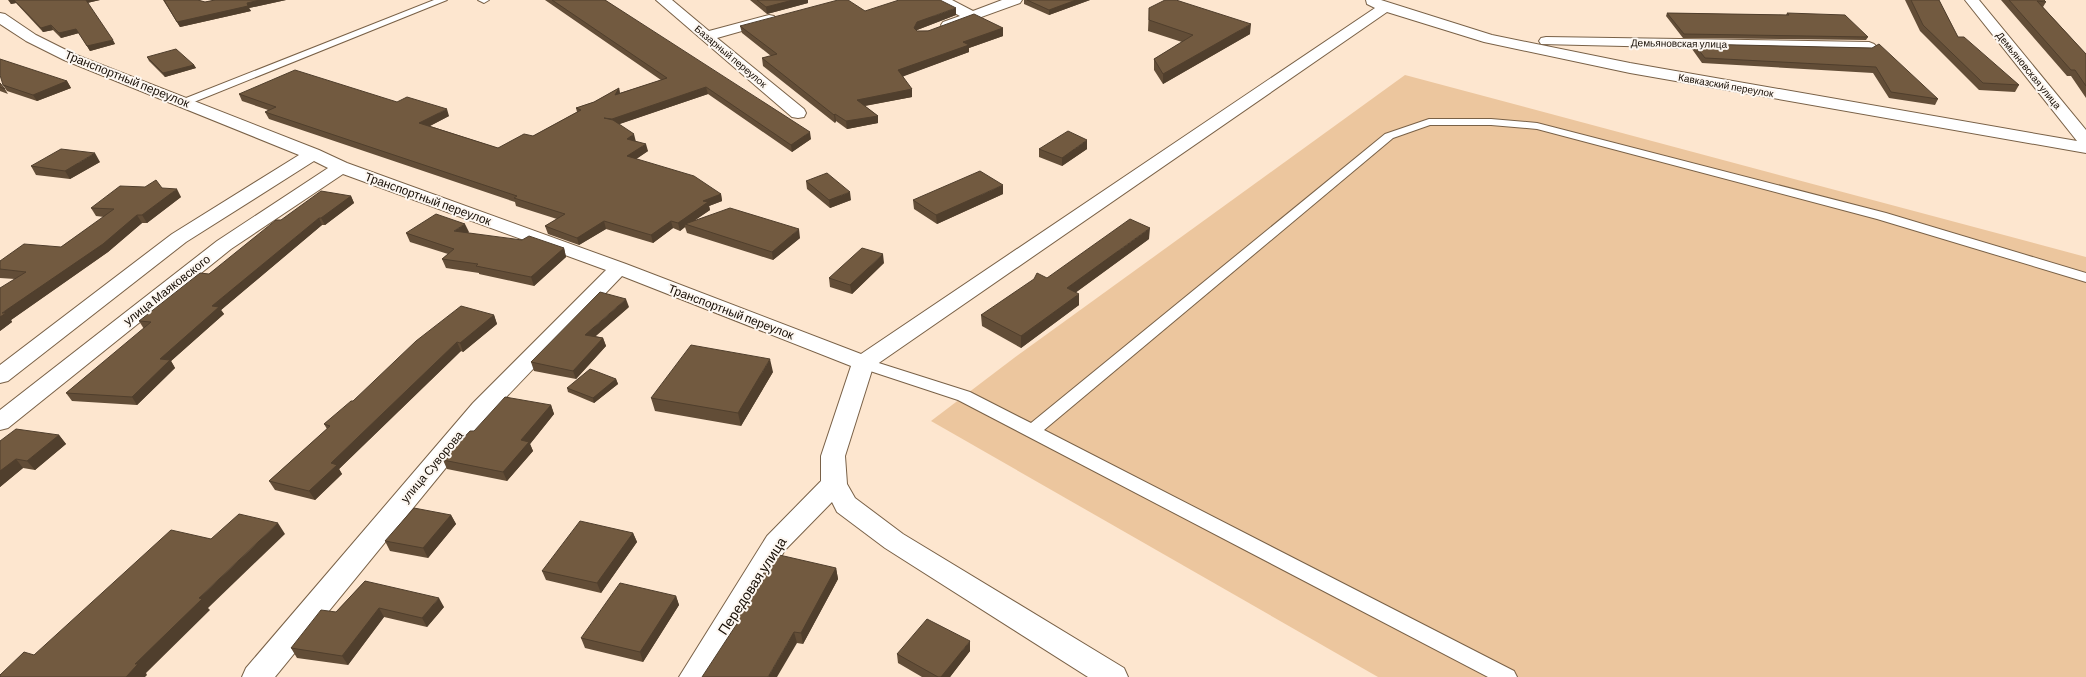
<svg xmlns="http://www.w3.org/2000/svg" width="2086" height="677" viewBox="0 0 2086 677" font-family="Barlow,sans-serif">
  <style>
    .green { fill: #ecc69e }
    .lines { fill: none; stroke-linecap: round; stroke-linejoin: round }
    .lane-casing { stroke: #796147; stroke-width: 2 }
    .street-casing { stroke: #796147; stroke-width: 2 }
    .lane { fill: #fff; fill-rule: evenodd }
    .street { fill: #fff; fill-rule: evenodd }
    .wall { fill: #624d37 }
    .shaded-wall { fill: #503f2d }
    .building { fill: #725a40; stroke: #503f2d }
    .labels { text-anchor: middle; stroke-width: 4; stroke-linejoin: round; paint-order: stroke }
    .far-street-label { font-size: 10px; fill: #160d04; stroke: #fdf7f1 }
    .street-label { font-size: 12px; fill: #160d04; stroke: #fdf7f1 }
    .near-street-label { font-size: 14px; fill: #160d04; stroke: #fdf7f1 }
  </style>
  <rect width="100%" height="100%" fill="#fde6cf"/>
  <!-- green -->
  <path class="green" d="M1405,75L2086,257V677H1378L931,421L1014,358Z"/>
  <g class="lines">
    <!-- lane casing -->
    <g class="lane-casing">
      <path id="lane" d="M434,0H447L189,104L185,105L179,102L181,100Z
        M478,0H489L484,3Z
        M1429,119H1491L1537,123L1886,213L2086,273V282L1877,219L1537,129L1491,125H1430L1393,138L1044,430L1514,671L1517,677H1488L958,400L858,367L855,363L858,359L863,358L970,392L1031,423L1385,134Z"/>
    </g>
    <!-- street casing -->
    <g class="street-casing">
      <path id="street" d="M656,0H672L709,31L769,15L774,16L776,19L774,22L717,38L804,109L806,113L804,117L798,118L792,117Z
        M934,0H952L973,11L1002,0H1022L1020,3L948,29L943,28L941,25L943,22L960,16L936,3Z
        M1366,0H1381L1492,35L1630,63L2077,141L1965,0H1979L2086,130V153L1630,73L1484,42L1387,12L873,367L845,456L847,484L855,498L903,534L1124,668L1128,677H1088L885,548L837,512L832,502L785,550L710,677H679L767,536L821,481V456L851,366L622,276L489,415L275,677H242L246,668L473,403L606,270L343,174L231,249L8,428L0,430V410L217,241L328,168L314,161L186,242L8,381L0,383V365L172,234L299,155L64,60L26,41L0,24V13L5,14L36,35L74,54L319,150L347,163L626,264L861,354L1375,8L1367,4Z
        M1546,37L1869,42L1874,44L1877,47L1874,50L1869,52L1541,44L1539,41L1541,38Z"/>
    </g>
    <!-- lane -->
    <use href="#lane" class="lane"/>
    <!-- street -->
    <use href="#street" class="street"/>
  </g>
  <!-- wall -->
  <path class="wall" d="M8,0H100L87,3L115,44L90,51L79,33L61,38L53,30L43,32L16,3L11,4Z
    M163,0H200L199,1L205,2L215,0H286L249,8L251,11L180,27Z
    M545,0H605L811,139L792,152L708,94L619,124L635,141L648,151L636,159L721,194L722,201L709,206L710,210L695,220L800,238L773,260L687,233L685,227L680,231L673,228L653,243L606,229L579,245L548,234L545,226L557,219L516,206L515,202L269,119L265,112L268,110L242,101L239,94L397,102L449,116L430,126L498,148L533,136L577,112L576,108L594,102L619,88L620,93L661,80Z
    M750,0H808V3L767,14Z
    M1024,0H1090L1049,15L1024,4Z
    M1905,0H1939L1958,37L2019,85L2015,92L1979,90L1920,31Z
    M2001,0H2044L2046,2L2043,7L2086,54V98L2071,76H2067Z
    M1149,8L1250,34L1163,84L1154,70V59L1182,42L1148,31Z
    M1667,13L1786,15L1787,13L1868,37L1866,40L1683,38L1666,16Z
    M956,15L917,30V31L1003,28V36L969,48V52L903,76L912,97L865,106L878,116V123L847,129L836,121L835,123L763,66L762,58L771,56L742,33L740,26Z
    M1694,44L1872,48L1938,99L1935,105L1889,98L1873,73L1702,63L1692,49Z
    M147,57L194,65L196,68L165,77L149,61Z
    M67,81L71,88L37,101L7,91L3,85Z
    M0,83L5,89L8,94L0,91Z
    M1039,149H1087L1062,166L1039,157Z
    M100,162L70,179L36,175L31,166Z
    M806,181L851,200L830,208L807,189Z
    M162,188L181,197L147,223H142L108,252L11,320L12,322L0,331L15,279L0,278V261L61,247L104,217L96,216L91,208Z
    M1003,194L937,224L914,209L913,200Z
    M351,196L354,203L325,225H322L221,310L224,314L171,361L175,368L137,405L72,401L66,393L144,329L139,321L209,274L281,220Z
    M469,232L468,233L564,248L566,257L534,286L479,274V273L446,268L442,259L448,254L410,242L406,233Z
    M1149,239L1076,292L1079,305L1021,348L982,326L981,315L1047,278Z
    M884,263L852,294L830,287L829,278Z
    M629,307L595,336L603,338L606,346L576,379L534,371L531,362Z
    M494,315L497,324L463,352L461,351L339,469L342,474L315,500L275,490L269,481L327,429L324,424L353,401Z
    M773,372L741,426L655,411L651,398Z
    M616,379L618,384L594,403L568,392L567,388Z
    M551,405L554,414L530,444L533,451L507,481L447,469L443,460L474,431Z
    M59,435L66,444L35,470L23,468L0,487V441Z
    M451,515L456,524L428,558L390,551L385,541Z
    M633,533L637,542L601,593L546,580L542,571Z
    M836,568L838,579L803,644L797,643L738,621L737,618Z
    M365,581L444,607L427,627L384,617L348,665L297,658L291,648L336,612Z
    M676,596L679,605L643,662L585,648L581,638Z
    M970,651L950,677H922L898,663L897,654Z"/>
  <!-- shaded-wall -->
  <path class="shaded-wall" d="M9,0H14L16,3L11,4Z
    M85,0H100L87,3Z
    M260,0H286L249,8L251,11L180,27L177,22Z
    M793,0H808V3L767,14L766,7Z
    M1076,0H1090L1049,15V10Z
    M956,8V15L917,30L915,35L914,28L917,22Z
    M1251,24L1250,34L1163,84V74Z
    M51,25L53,30L43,32L41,28Z
    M1003,28V36L969,48V52L899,78L898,70L963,42Z
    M76,29L79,33L61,38L59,33Z
    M113,40L115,44L90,51L87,46Z
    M194,65L196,68L165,77L163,73Z
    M67,81L71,88L37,101L33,95Z
    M706,87L708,94L614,126L612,119Z
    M619,88L620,95H615Z
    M912,89V97L858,107L857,100Z
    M447,109L449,116L422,130L419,123Z
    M835,114L836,121L835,123L834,115Z
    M878,116V123L847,129L846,121Z
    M810,132L811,139L792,152L791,145Z
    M634,134L636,142L627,139Z
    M1087,140V149L1062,166V158Z
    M646,144L648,151L629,164L627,156Z
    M95,153L100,162L70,179L65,171Z
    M1003,185V194L937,224L936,215Z
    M177,189L181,197L147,223L142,215Z
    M850,192L851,200L830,208L829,200Z
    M721,194L722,201L709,206L710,210L688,225L685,224V227L680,231L678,223L703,201Z
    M351,196L354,203L325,225L321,218Z
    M137,215L142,223L108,252L11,320L12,322L0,331V317L2,313Z
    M319,218L322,225L221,310L224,314L171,361L175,368L137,405L132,397L160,359L212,306Z
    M604,221L606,229L579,245L577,238Z
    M671,221L673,228L653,243L651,235Z
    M465,224L469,232L458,239L454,231Z
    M1150,228L1149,239L1067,299V288Z
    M799,229L800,238L773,260L772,252Z
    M564,248L566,257L534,286L531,277Z
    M883,254L884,263L852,294L850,285Z
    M1079,294V305L1021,348V336Z
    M626,299L629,307L588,343L585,335Z
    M494,315L497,324L463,352L460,343Z
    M603,338L606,346L576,379L573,371Z
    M457,342L461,351L339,469L342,474L315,500L309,491L331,463Z
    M770,359L773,372L741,426L738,413Z
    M616,379L618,384L594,403L593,398Z
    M551,405L554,414L530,444L533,451L507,481L503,472L521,440Z
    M59,435L66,444L35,470L27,461Z
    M16,459L23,468L0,487V471Z
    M451,515L456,524L428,558L423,548Z
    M278,523L285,534L208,608L210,610L146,673L147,675L145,677H126L135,664L199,598Z
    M633,533L637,542L601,593L597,583Z
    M836,568L838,579L803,644L801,633Z
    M676,596L679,605L643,662L640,652Z
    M439,598L444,607L427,627L422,618Z
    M379,608L384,617L348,665L342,656Z
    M794,632L797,643L777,677H768Z
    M970,641V651L950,677H941Z"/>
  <!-- building -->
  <path class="building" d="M14,0H86L113,40L87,46L76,29L59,33L51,25L41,28Z
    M164,0H198L205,2L215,0H260L247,3L248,6L177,22Z
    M552,0H605L810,132L791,145L706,87L612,119L604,118L613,120L634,134L627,139L646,144L627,156L694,176L721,194L703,201L708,202L678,223L671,221L651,235L604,221L577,238L545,226L565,214L514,198L517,196L265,112L276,107L239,94L295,70L397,102L407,97L447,109L419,123L498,148L524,134L533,136L581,110L576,108L594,102L619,88L615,95L667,78Z
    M757,0H793L766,7Z
    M838,0H848L865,11L899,0H940L956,8L917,22L914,28L917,31H928L974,14L1003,28L963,42L969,45L898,70L912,89L857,100L878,116L846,121L835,114L834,115L762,58L777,54L740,26Z
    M1027,0H1076L1049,10Z
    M1165,0H1176L1251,24L1163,74L1154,59L1193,35L1149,20V8Z
    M1911,0H1939L1958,37H1964L2019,85L1983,83L1923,25Z
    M2009,0H2044L2046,2L2037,1L2086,54V86L2075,70H2071Z
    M1667,13L1789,15L1787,13L1845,15L1868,37L1684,34Z
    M1694,44L1872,48L1879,44L1938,99L1891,92L1876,67L1705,58Z
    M176,49L194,65L163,73L147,57Z
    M0,59L67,81L33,95L3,85L0,75Z
    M0,83L5,89L0,87Z
    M1068,131L1087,140L1062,158L1039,149Z
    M61,149L95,153L65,171L31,166Z
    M980,171L1003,185L936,215L913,200Z
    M827,173L850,192L829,200L806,181Z
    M156,180L162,188L177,189L142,215H137L103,244L2,313H6L0,317V288L26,272L0,269V261L24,244L61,247L114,209L91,208L120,186L145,187Z
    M321,191L351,196L321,218H319L212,306L219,307L160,359L170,360L132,397L66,393L151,322L139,321L200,273L209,274L276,220H281Z
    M730,208L799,229L772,252L685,224Z
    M436,214L465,224L454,231L522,240L529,236L564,248L531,277L476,266L478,264L442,259L454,249L406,233Z
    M1130,219L1150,228L1067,288L1079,294L1021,336L981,315L1034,279L1037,273L1047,278Z
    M862,248L883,254L850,285L829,278Z
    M600,292L626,299L585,335L603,338L573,371L531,362Z
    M461,306L494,315L460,343L457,342L331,463L337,465L309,491L269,481L330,426L324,424L351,401H353L416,341Z
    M691,345L770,359L738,413L651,398Z
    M590,369L616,379L593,398L567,388Z
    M505,397L551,405L521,440L529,442L503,472L443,460L470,431H474Z
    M16,429L59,435L27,461L16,459L0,471V441Z
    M414,508L451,515L423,548L385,541Z
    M239,514L278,523L199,598L202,599L135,664H138L126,677H0V675L24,652L34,655L171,530L211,539Z
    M580,521L633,533L597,583L542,571Z
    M775,554L836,568L801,633L794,632L768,677H702L740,619L737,618Z
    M365,581L439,598L422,618L379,608L342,656L291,648L321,610L336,612Z
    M620,583L676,596L640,652L581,638Z
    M927,619L970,641L941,677H938L897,654Z"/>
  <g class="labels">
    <!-- far-street labels -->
    <g class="far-street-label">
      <text transform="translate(1679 43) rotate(1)" y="4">Демьяновская улица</text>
      <text transform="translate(731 56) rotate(40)" y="4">Базарный переулок</text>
      <text transform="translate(2029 70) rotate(51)" y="4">Демьяновская улица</text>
      <text transform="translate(1726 85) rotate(10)" y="4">Кавказский переулок</text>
    </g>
    <!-- street labels -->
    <g class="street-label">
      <text transform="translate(127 79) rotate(22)" y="4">Транспортный переулок</text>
      <text transform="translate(428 199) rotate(20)" y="4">Транспортный переулок</text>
      <text transform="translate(167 290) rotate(-38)" y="4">улица Маяковского</text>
      <text transform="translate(731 312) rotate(21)" y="4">Транспортный переулок</text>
      <text transform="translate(432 467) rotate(-50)" y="4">улица Суворова</text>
    </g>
    <!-- near-street labels -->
    <g class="near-street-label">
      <text transform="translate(752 586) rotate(-57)" y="5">Передовая улица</text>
    </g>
  </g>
</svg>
